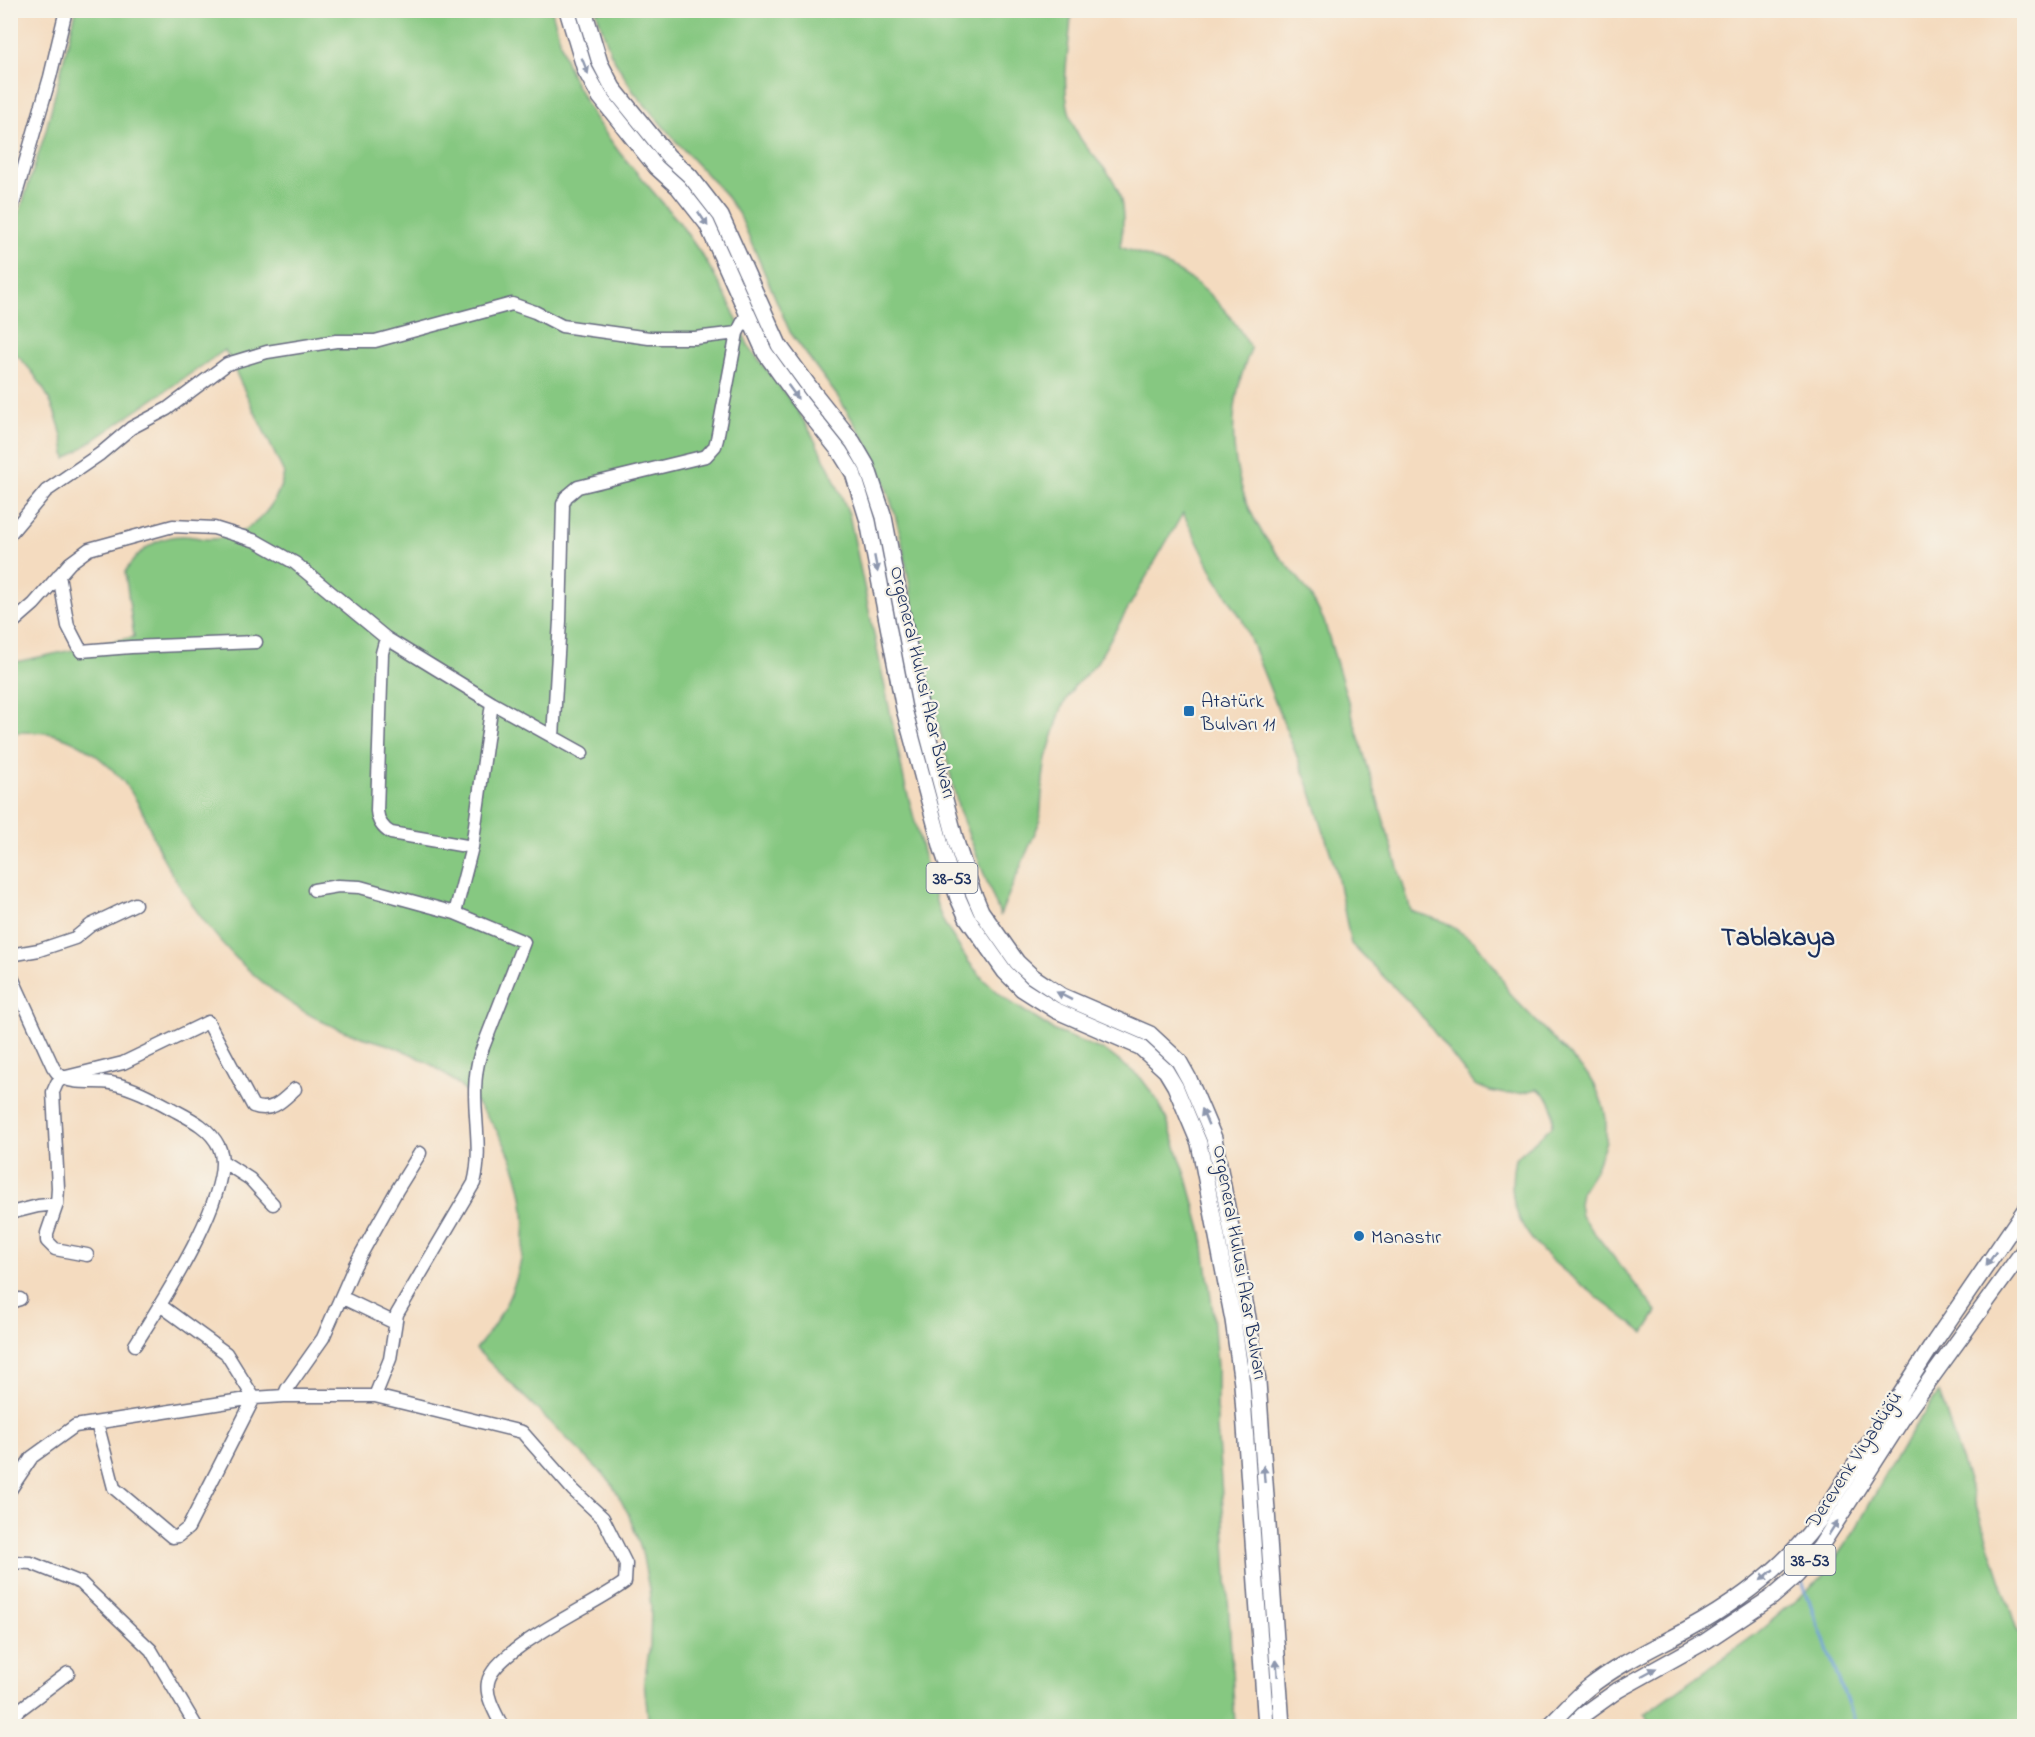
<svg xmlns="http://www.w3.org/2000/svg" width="2035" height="1737" viewBox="0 0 2035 1737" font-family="'Indie Flower',sans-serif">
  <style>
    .green { fill: #86c881; stroke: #507c70; stroke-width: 1.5 }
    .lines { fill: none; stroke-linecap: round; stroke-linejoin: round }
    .stream { stroke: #6a9ed6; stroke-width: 3 }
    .minor-casing { stroke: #676b80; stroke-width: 15 }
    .major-casing { stroke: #676b80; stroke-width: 18 }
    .minor { stroke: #fff; stroke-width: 12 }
    .major { stroke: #fff; stroke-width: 15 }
    .oneway { fill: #8d97ae }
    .poi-dot { fill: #1f6fb2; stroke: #f7f3e8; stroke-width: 2 }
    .labels { text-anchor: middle; stroke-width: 4.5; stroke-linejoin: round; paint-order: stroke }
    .shield { fill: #f7f3e8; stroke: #5d6a87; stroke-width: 1.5 }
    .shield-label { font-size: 18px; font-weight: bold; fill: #1b2f5e }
    .street-label { font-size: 20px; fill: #1b2f5e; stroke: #f7f3e8 }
    .poi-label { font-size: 20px; fill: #1b2f5e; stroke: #f7f3e8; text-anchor: start }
    .district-label { font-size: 26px; font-weight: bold; fill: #1b2f5e; stroke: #f7f3e8 }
  </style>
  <rect width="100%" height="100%" fill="#f7f3e8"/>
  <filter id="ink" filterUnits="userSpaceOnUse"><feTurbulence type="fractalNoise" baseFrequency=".0167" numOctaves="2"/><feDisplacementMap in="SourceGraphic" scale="12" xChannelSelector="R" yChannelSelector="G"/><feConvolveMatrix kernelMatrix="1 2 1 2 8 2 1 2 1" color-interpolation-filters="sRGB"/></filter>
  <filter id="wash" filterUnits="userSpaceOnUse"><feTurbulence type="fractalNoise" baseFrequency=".008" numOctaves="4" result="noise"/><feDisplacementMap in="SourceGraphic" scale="24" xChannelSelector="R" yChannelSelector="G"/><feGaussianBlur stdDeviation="1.35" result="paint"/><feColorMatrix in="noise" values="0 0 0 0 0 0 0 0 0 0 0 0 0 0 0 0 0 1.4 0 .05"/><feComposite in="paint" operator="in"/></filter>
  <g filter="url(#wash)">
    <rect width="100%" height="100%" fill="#f4dbbf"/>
    <!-- green -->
    <path class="green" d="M76,11H552L566,62L575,83L596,120L619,152L679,222L706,261L729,302L748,345L796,408L810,431L832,474L849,514L905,784L938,909L944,923L968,961L984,980L1007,1000L1055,1031L1107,1052L1141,1078L1155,1097L1166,1118L1187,1178L1202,1233L1213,1312L1217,1368V1428L1224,1522L1235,1726H649L644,1682L650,1645L651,1607L649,1589L642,1552L629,1515L610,1481L476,1349C509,1310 528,1263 524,1211C517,1138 466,1074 397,1048C377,1040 356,1037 337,1028C302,1014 271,991 243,965C211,934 184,896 162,856C153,839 148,820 138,803C120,771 84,739 47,733C35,732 22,732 11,732V663L134,637L125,572C138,550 159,535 185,536C194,536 203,540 212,539C250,537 277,509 284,473L225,350L66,459C61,417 44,378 11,350L10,241L45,134Z
      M596,11H1071C1071,43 1061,75 1068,107C1075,139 1089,149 1108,173C1125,194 1125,222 1120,247C1180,265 1221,293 1251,349C1223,415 1228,487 1271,546C1278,556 1287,564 1295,574C1307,588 1316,604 1324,621L1411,911L1445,922L1475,942L1498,971L1509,993L1590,1077L1596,1087L1604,1108L1606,1119V1141L1595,1170L1581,1192L1579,1204L1581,1216L1657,1312L1644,1333C1623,1317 1603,1301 1582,1285C1538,1251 1501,1220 1515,1159L1552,1126C1556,1110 1551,1097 1537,1089L1521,1093L1505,1094L1490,1091L1475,1085L1416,1009L1351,944L1336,870L1310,789L1242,619L1215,577L1183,513L1096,664L1073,688L1062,707L1046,758L1043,779L1040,821L1000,915L959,810L924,665L901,537L894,511L879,466L867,443L838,397L790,332L740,216L724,193L681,147L633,91L611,54Z
      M1939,1392L2017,1630L2024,1638V1726H1651L1645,1714L1756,1634L1822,1578L1855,1530L1908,1436Z"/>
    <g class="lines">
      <!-- stream -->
      <path class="stream" d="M1801,1579L1856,1726"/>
    </g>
  </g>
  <g filter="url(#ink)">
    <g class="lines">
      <!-- minor casing -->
      <g class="minor-casing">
        <path id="minor" d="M10,215L50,77L66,10
          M10,534L46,491L100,454L131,428L167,409L227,364L267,352L336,341H375L512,304L535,312L562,326L649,338H695L737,333
          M59,575L68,626L81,651L131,647L256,642
          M10,625L34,604L70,563L89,549L173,526L214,528L256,541L295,563L386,638L492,703L582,753
          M386,638L382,653L377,811C378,821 382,828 391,833L472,847
          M553,737L560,621L563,504L566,497L578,487L706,456L715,446L717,439L737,333L747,314
          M314,890L338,886L360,887L455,913L524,942L480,1055C467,1099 485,1142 474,1183L397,1314L390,1359L375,1396L522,1432L573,1490L603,1518L626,1564L625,1582C597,1604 494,1649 488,1682C485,1696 496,1714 502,1726
          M455,913L472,847L492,703
          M10,955L39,950L75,938L91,925L135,904
          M10,973L53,1067C66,1089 89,1079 111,1083C133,1087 154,1099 174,1110C191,1119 210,1128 219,1147C238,1188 158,1308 135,1345
          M222,1161L250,1179L273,1204
          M10,1213L38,1206L57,1204
          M87,1255L55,1249L47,1241V1233L57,1204L58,1188L53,1092L57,1083L62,1078L123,1063L208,1022L253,1106C272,1113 282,1101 295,1089
          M341,1297L395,1323
          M10,1302L20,1299
          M284,1396H375
          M97,1423L114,1488L172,1537L178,1536L188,1528L254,1398L226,1353L160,1305
          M10,1490L32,1457L75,1426L254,1398L284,1396L287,1389L323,1338L355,1265L397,1190L420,1153
          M10,1562L31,1563L81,1583L151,1650L196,1726
          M10,1717L68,1673"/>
      </g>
      <!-- major casing -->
      <g class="major-casing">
        <path id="major" d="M567,10L585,70L600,97L656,167L678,187L707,224L765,353L801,403L840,452L853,473L868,521L904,709L942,849L958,898L967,918L1005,972L1022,989L1055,1010L1140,1047L1166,1071L1175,1086L1199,1143L1233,1320L1242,1384L1266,1726
          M584,10L600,63L613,88L668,156L690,176L721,216L779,345L814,393L853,442L867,466L884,517L920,705L957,845L973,892L981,911L1017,962L1032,976L1062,996L1150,1034L1179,1061L1189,1079L1214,1138L1248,1318L1258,1382L1282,1726
          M1549,1726C1562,1714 1574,1699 1588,1688C1618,1664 1654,1648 1687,1630C1738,1602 1786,1566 1820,1519L1935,1341L2024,1211
          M1572,1726L1583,1715L1618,1690L1706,1641L1772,1597L1797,1575L1820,1547L1908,1410L2024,1250"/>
      </g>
      <!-- minor -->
      <use href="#minor" class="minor"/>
      <!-- major -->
      <use href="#major" class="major"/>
    </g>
    <!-- one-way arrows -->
    <defs><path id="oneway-solid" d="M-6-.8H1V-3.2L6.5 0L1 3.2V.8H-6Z" transform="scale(1.5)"/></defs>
    <g class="oneway">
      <use href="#oneway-solid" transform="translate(585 66) rotate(68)"/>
      <use href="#oneway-solid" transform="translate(703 219) rotate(56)"/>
      <use href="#oneway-solid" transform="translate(793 392) rotate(54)"/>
      <use href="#oneway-solid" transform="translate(876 564) rotate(79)"/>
      <use href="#oneway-solid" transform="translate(1064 996) rotate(-153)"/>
      <use href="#oneway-solid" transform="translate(1205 1117) rotate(-113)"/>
      <use href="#oneway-solid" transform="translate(1991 1259) rotate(124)"/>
      <use href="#oneway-solid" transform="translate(1264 1474) rotate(-94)"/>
      <use href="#oneway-solid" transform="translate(1833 1528) rotate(-57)"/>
      <use href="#oneway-solid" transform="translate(1767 1575) rotate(140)"/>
      <use href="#oneway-solid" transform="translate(1277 1668) rotate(-94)"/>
      <use href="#oneway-solid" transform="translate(1649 1672) rotate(-28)"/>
    </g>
  </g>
  <!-- markers -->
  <g class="poi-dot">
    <rect x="1183" y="705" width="12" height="12" rx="3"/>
    <circle cx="1359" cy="1236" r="6"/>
  </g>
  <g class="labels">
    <!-- shield labels -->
    <g class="shield">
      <rect x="926.5" y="863" width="51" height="30" rx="4.5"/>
      <rect x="1784.5" y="1545" width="51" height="30" rx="4.5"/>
    </g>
    <g class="shield-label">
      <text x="952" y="884">38-53</text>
      <text x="1810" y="1566">38-53</text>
    </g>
    <!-- street labels -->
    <g class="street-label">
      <text transform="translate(924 682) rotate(77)" y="7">Orgeneral Hulusi Akar Bulvarı</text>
      <text transform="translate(1241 1262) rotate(80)" y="7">Orgeneral Hulusi Akar Bulvarı</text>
      <text transform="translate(1853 1459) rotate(-57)" y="7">Derevenk Viyadüğü</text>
    </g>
    <!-- poi labels -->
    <g class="poi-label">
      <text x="1201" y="707">Atatürk<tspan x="1201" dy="23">Bulvarı 11</tspan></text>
      <text x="1371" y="1243">Manastır</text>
    </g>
    <!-- district labels -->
    <g class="district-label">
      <text x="1778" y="945">Tablakaya</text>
    </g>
  </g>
  <!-- margin -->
  <rect width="2035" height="1737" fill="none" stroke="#f7f3e8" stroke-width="36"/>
</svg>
